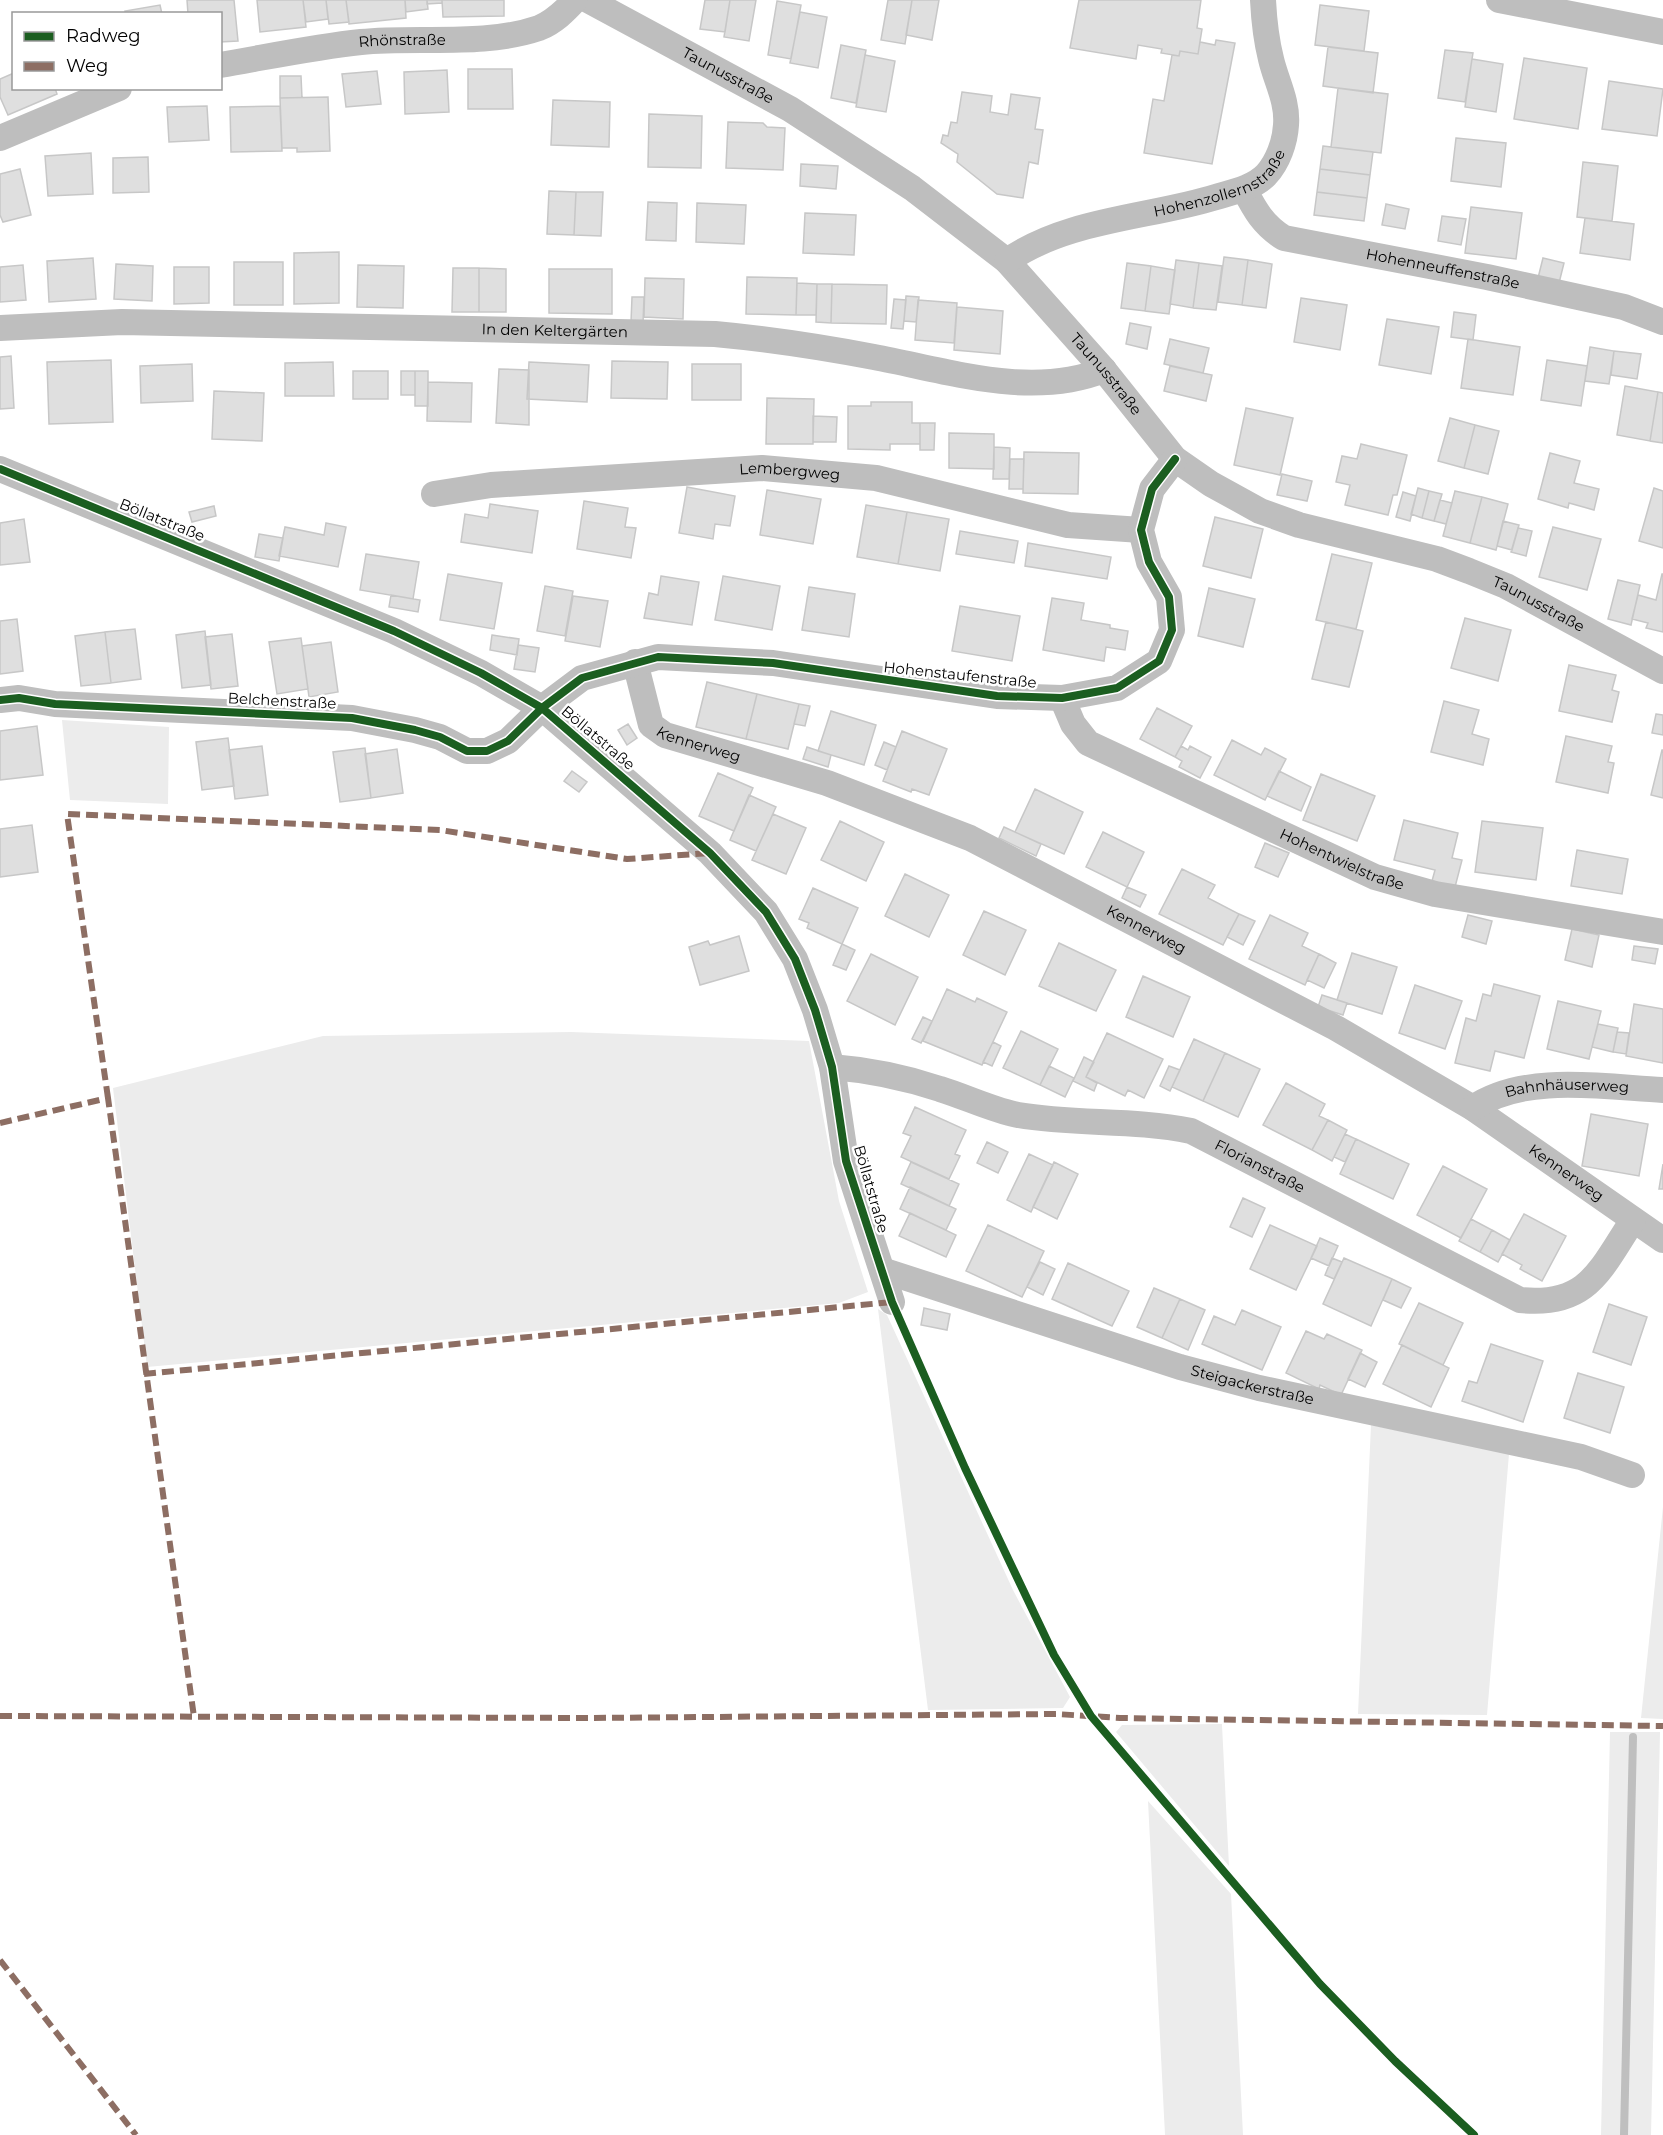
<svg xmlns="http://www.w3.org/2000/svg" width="1663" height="2135" viewBox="0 0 1663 2135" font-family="Montserrat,sans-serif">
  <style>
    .green { fill: #ececec }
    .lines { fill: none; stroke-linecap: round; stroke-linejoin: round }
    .stream { stroke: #bfbfbf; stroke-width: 8 }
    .building { fill: #dfdfdf; stroke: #c7c7c7; stroke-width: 1.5 }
    .street { stroke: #bebebe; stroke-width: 26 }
    .quiet { stroke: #8d6e63; stroke-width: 6; stroke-dasharray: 12 6; stroke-linecap: butt }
    .cycleway-casing { stroke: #fff; stroke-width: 11 }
    .cycleway { stroke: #1b5e20; stroke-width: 8 }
    .labels { text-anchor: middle; stroke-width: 5; stroke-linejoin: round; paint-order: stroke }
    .street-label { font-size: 15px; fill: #000; stroke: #fff }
  </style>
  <rect width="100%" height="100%" fill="#fff"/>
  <!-- green -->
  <path class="green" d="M62,720L169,727L168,804L70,800Z
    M571,1032L809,1041L839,1201L868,1292L839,1303L147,1367L113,1088L323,1036Z
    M878,1309L887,1315L1013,1590L1070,1697L1063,1708L928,1710Z
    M1371,1425L1509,1454L1487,1715L1358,1714Z
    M1663,1498V1719L1641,1718L1663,1507Z
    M1222,1724V1725L1229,1866L1116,1732L1122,1725Z
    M1610,1732H1660L1651,2135H1601Z
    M1148,1801L1231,1894L1243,2135H1165Z"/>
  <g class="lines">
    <!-- stream -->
    <path class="stream" d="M1624,2135L1633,1737"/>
  </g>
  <!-- building -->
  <path class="building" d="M187,0H234L238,41L220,42V14H188Z
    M257,0H303L306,27L260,32Z
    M303,0H326L328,19L306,22Z
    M326,0H346L349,22L329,24Z
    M346,0H405L406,18L349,24Z
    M405,0H427L428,9L406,12Z
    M427,0H442V3L427,4Z
    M442,0H504V16L443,17Z
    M705,0H730L725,32L700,29Z
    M730,0H756L749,41L724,37Z
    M888,0H912L905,44L881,40Z
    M912,0H939L932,40L906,35Z
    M1079,0H1201L1197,28L1202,29L1198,54L1180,51L1179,56L1161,53L1162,49L1138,45L1136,59L1070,48Z
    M777,1L801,5L791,59L768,55Z
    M160,5L162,14H126L125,11Z
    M1320,5L1369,11L1364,51L1315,45Z
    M800,12L827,17L818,68L790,63Z
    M1216,40L1235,43L1212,164L1144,153L1153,99L1164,101L1172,55L1179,56L1180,51L1198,54L1200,42L1215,45Z
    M841,45L866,50L856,103L831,98Z
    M1328,47L1378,53L1373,93L1323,86Z
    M1445,50L1473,53L1465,102L1438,98Z
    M865,55L895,61L886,112L856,107Z
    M1524,58L1587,68L1578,129L1514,119Z
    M1472,59L1503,64L1496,112L1465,107Z
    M468,69H512L513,109H468Z
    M447,70L449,112L405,114L404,72Z
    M377,71L381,104L346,107L342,74Z
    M14,73V88H55L57,94L8,115L0,97V79Z
    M280,76H301L302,98H280Z
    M1609,81L1663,89L1657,136L1602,129Z
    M1338,88L1388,94L1381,153L1331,147Z
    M962,92L992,96L990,112L1008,115L1011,94L1040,98L1035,129L1043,130L1038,164L1029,162L1023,198L997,194L957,162L958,154L941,143L943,135L948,136L951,122L957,123Z
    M328,97L330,151L297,152V148H282L280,98Z
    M553,100L610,102L609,147L551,145Z
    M207,106L209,140L169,142L167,107Z
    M280,106L282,151L231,152L230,107Z
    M649,114L702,116L701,168L648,167Z
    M728,122L763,123L767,127L785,128L783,170L726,168Z
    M1456,138L1506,143L1501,187L1451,181Z
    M1323,146L1373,152L1370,175L1320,169Z
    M91,153L93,194L48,196L45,156Z
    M148,157L149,192L113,193V158Z
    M1583,162L1618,166L1612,221L1577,217Z
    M801,164L838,166L836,189L800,186Z
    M20,169L31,215L3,222L0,215V174Z
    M1320,169L1370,175L1367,198L1317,192Z
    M549,191L576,192L574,235L547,234Z
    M576,192H603L601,236L574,235Z
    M1317,192L1367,198L1364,221L1314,215Z
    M648,202L677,203L676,241L646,240Z
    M697,203L746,205L744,244L696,242Z
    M1386,204L1409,209L1405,229L1382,225Z
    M1471,207L1522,213L1516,259L1465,253Z
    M805,213L856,215L854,255L803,253Z
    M1442,216L1466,219L1461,245L1438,241Z
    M1585,218L1634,224L1630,260L1580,253Z
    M339,252V303L294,304V253Z
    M1224,257L1248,260L1242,305L1218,302Z
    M93,258L96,299L49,302L47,261Z
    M1543,258L1564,263L1559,283L1538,278Z
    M1176,260L1199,263L1193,308L1170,304Z
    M1248,260L1272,264L1266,308L1242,305Z
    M234,262H283V305H234Z
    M1127,263L1151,266L1145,311L1121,308Z
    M1199,263L1222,266L1216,310L1193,308Z
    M116,264L153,266L152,301L114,299Z
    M23,265L26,300L0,302V267Z
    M358,265L404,266L403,308L357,307Z
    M1151,266L1175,270L1169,314L1145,311Z
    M174,267H209V303L174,304Z
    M453,268H479V312H452Z
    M479,268L506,269V312H479Z
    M549,269H612V314L549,313Z
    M747,277L797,278L796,315L746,314Z
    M645,278L684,279L683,319L644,317Z
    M797,283L817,284L816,315H796Z
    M817,284H832L831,323L816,322Z
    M832,284L887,285L886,324L831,323Z
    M906,296L919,297L916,322L904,321Z
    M632,297H644L643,323L631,322Z
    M1301,298L1347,305L1340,350L1294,342Z
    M894,299L906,300L903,329L891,328Z
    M918,300L957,303L954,343L915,340Z
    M957,307L1003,311L1000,354L954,350Z
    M1454,312L1476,315L1473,340L1451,337Z
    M1387,319L1439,327L1431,374L1379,365Z
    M1130,323L1151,327L1147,349L1126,344Z
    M1170,339L1209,348L1203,373L1164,364Z
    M1468,339L1520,347L1513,395L1461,388Z
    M1590,347L1614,351L1609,384L1585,381Z
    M1614,351L1641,354L1637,379L1611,375Z
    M11,356L14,408L0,409V357Z
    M111,360L113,422L49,424L47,362Z
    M1547,360L1587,366L1581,406L1541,400Z
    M612,361L668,362L667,399L611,398Z
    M333,362L334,396H285V363Z
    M529,362L589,365L587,402L527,399Z
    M192,364L193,401L141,403L140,366Z
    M692,364H741V400H692Z
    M1170,366L1212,375L1206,401L1164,391Z
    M499,369L529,370V425L496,423Z
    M353,371H388V399H353Z
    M401,371H415V395H401Z
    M415,371H428V406H415Z
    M428,382L472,383L471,422L427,421Z
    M1625,386L1658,392L1650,441L1617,435Z
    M214,391L264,393L262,441L212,439Z
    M1658,392L1663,393V443L1650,441Z
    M767,398L814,399L813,444H766Z
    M871,402H912V423H920V444H890V450L848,449V406H871Z
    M1246,408L1293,418L1280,475L1234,465Z
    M813,416L837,417L836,442H813Z
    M1450,418L1475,425L1464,468L1438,461Z
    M920,423H935L934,450H920Z
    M1475,425L1499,431L1488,474L1464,468Z
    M949,433L994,434V469L949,468Z
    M1361,444L1407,455L1397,495H1393L1388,515L1345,505L1350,485L1336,482L1342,456L1357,459Z
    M994,447L1010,448L1009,479H993Z
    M1024,452L1079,453L1078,494L1023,493Z
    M1550,453L1580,461L1574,483L1599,489L1594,510L1569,503L1568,508L1538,499Z
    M1010,459H1024L1023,489H1009Z
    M1282,474L1312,481L1307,501L1277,495Z
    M687,487L735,496L730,526L715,524L713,539L679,533Z
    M1418,488L1429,491L1422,518L1411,514Z
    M1654,488L1663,491V548L1639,541Z
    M767,490L821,499L813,544L760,535Z
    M1429,491L1442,494L1434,521L1422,518Z
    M1455,491L1482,497L1470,543L1443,536Z
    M1403,492L1416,496L1410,521L1396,517Z
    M1482,497L1508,504L1496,550L1470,543Z
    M1440,500L1452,503L1446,524L1434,521Z
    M584,501L628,508L625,527L636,528L631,558L577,549Z
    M490,504L538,511L532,553L461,542L465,514L488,518Z
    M866,505L907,512L898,564L857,557Z
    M214,506L216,516L192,522L189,512Z
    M907,512L949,519L940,571L898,564Z
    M1215,517L1263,529L1251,578L1203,566Z
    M24,519L30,562L0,565V523Z
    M1503,521L1519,525L1512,550L1497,546Z
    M326,523L346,527L338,567L279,556L285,527L324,535Z
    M1553,527L1601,539L1587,590L1539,577Z
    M1518,528L1532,531L1526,556L1511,552Z
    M960,531L1018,541L1014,563L956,554Z
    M259,534L283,538L279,561L255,557Z
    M1028,543L1111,557L1107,579L1025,566Z
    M366,554L419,562L413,599L360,590Z
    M1332,554L1372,563L1356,629L1316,620Z
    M448,574L502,583L494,629L440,620Z
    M1662,574H1663V632L1646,628L1648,623L1632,619L1638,595L1656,600Z
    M661,576L699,582L692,625L644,618L649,593L658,595Z
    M723,576L780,586L772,630L715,620Z
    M1618,580L1640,585L1631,625L1608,619Z
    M545,586L573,591L565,636L537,631Z
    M809,587L855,594L849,637L802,630Z
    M1209,588L1255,599L1243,647L1198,636Z
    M391,595L420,600L418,612L389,607Z
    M573,596L608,601L600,647L565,641Z
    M1052,598L1084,603L1081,620L1110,625V628L1128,631L1125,650L1106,647L1104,661L1043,650Z
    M960,606L1020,616L1012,661L952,651Z
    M1465,618L1511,630L1498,681L1451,668Z
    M17,619L23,671L0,674V621Z
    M1326,622L1363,631L1349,687L1312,679Z
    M135,629L141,679L111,683L105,632Z
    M205,631L211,685L182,688L176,635Z
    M105,632L111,683L81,686L75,636Z
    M232,634L238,686L211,689L205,637Z
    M492,635L519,639L517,655L490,650Z
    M301,638L308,689L277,694L269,642Z
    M331,642L338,692L309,697L302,646Z
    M518,645L539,648L535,672L514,669Z
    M1569,665L1616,675L1612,690L1619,692L1612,722L1559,711Z
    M707,682L757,694L746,739L696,727Z
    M757,694L799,704L788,749L746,739Z
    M1444,701L1479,710L1472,734L1489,739L1483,765L1431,752Z
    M799,704L810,706L805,726L794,724Z
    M1157,708L1192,726L1175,757L1140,739Z
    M831,711L876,725L864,765L818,751Z
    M1656,714L1663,715V735L1652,733Z
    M628,724L637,738L627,745L618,730Z
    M37,726L43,775L0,780V731Z
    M902,731L947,749L929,795L912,789L911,792L883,781Z
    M1566,736L1612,746L1608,762L1614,763L1608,793L1556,782Z
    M228,738L234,786L202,790L196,742Z
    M1232,740L1261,755L1265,748L1286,759L1265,800L1214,775Z
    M884,742L896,747L887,770L875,765Z
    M262,746L268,795L235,799L229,750Z
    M1181,746L1188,750L1190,746L1211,757L1200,778L1179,767L1182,761L1175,757Z
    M807,747L831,755L828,767L803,759Z
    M365,748L371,798L340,802L333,752Z
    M397,749L403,793L371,798L365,754Z
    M1662,750H1663V798L1651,795Z
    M572,771L587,782L579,792L564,781Z
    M1279,771L1311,787L1301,811L1267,796Z
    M718,773L753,788L734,831L699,816Z
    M1321,774L1375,796L1357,841L1303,820Z
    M1035,789L1083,812L1064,854L1015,832Z
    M749,795L776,807L756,851L730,840Z
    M773,814L806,828L786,874L752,860Z
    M1404,820L1458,833L1452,858L1462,860L1455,887L1432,881L1435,870L1394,860Z
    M840,821L884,842L866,881L821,860Z
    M1482,821L1543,828L1536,880L1475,872Z
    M32,825L38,872L0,877V829Z
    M1004,827L1041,844L1036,856L999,838Z
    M1103,832L1144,852L1127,887L1086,867Z
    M1265,843L1289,853L1278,877L1255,867Z
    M1577,850L1628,859L1622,894L1571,886Z
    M1182,869L1215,885L1208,898L1239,914L1223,945L1159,914Z
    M905,874L949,895L929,937L885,916Z
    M1127,887L1146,895L1140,907L1122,898Z
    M813,888L858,908L842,944L807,928L809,923L799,919Z
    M984,911L1026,930L1005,975L963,955Z
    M1239,914L1255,921L1243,945L1227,937Z
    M1270,915L1308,933L1302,946L1319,954L1305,985L1249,959Z
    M1468,915L1492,921L1486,944L1462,937Z
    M1572,929L1599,935L1592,967L1565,960Z
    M739,936L749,971L700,985L689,947L708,941L710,945Z
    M1059,943L1116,970L1096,1011L1039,986Z
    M842,944L855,950L846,970L833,965Z
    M1634,946L1658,949L1655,964L1632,960Z
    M1352,953L1397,967L1382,1014L1337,1000Z
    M871,954L918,977L895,1025L847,1001Z
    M1319,954L1336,963L1324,988L1307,980Z
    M1143,976L1190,997L1173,1037L1126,1017Z
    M1494,984L1540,996L1524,1058L1495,1051L1490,1071L1455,1063L1466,1018L1476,1021L1483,994L1491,996Z
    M1415,985L1462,1001L1445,1049L1399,1033Z
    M947,989L975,1002L977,998L1007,1012L982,1065L923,1041Z
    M1322,995L1347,1003L1343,1015L1318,1007Z
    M1558,1001L1601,1011L1589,1059L1547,1049Z
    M1634,1004L1663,1009V1063L1626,1056Z
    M923,1017L932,1021L921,1043L912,1039Z
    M1598,1024L1618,1028L1613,1052L1592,1047Z
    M1021,1031L1058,1049L1040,1085L1003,1068Z
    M1617,1032L1629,1033L1626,1054L1613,1052Z
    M1107,1033L1163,1059L1144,1098L1128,1090L1125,1096L1086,1077Z
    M1194,1039L1225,1053L1203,1101L1172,1087Z
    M993,1042L1001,1046L992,1066L983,1062Z
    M1225,1053L1260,1069L1238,1117L1203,1101Z
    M1084,1057L1094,1062L1086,1077L1097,1083L1094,1091L1073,1081Z
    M1049,1066L1074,1078L1065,1097L1040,1085Z
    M1169,1066L1180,1070L1170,1091L1160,1086Z
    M1286,1083L1325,1104L1319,1116L1328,1120L1312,1150L1263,1125Z
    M915,1107L966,1130L955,1154L960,1156L949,1179L901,1157L911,1136L903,1133Z
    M1591,1114L1648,1124L1639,1176L1582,1166Z
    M1328,1120L1347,1130L1332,1161L1312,1150Z
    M1345,1134L1356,1139L1345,1162L1334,1157Z
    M1356,1139L1409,1164L1393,1199L1340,1174Z
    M987,1142L1008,1152L998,1173L977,1163Z
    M1029,1154L1053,1165L1031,1212L1007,1200Z
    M911,1162L959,1184L949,1206L901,1184Z
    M1054,1162L1078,1174L1057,1219L1033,1207Z
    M1663,1164V1189H1659Z
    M1443,1166L1487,1189L1461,1238L1417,1215Z
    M910,1187L956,1209L946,1230L900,1209Z
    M1243,1198L1265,1208L1252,1237L1230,1227Z
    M910,1213L956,1235L946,1257L899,1236Z
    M1524,1214L1566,1236L1542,1281L1520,1269L1522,1265L1502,1254Z
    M1471,1219L1492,1230L1480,1252L1459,1241Z
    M988,1225L1044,1251L1022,1297L966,1271Z
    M1270,1225L1317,1246L1296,1290L1250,1269Z
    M1492,1230L1510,1240L1498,1262L1480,1252Z
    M1320,1238L1338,1246L1329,1266L1311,1258Z
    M1332,1258L1342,1262L1334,1279L1325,1275Z
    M1344,1258L1392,1279L1371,1326L1323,1304Z
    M1040,1262L1055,1269L1043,1295L1027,1287Z
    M1068,1263L1129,1291L1112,1326L1052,1299Z
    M1392,1279L1411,1288L1401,1308L1383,1300Z
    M1154,1288L1180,1299L1162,1338L1137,1327Z
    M1180,1299L1205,1310L1188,1350L1162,1338Z
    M1419,1303L1463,1323L1443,1365L1399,1344Z
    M1609,1304L1647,1317L1631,1365L1593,1352Z
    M924,1308L950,1314L947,1330L921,1325Z
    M1242,1310L1281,1327L1262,1370L1202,1344L1214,1316L1235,1325Z
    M1306,1331L1324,1339L1327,1334L1362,1350L1341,1395L1320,1385L1319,1389L1286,1373Z
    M1491,1344L1543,1361L1523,1422L1462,1401L1469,1381L1477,1383Z
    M1402,1345L1449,1368L1431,1407L1383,1384Z
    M1360,1353L1377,1362L1365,1387L1348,1379Z
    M1578,1373L1624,1387L1610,1433L1564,1418Z"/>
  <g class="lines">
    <!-- street -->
    <g class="street">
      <path id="s1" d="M588,0L790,109L912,188L1007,261L1104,370L1175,459L1211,484L1260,511L1299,525L1437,559L1469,571L1506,586L1663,671"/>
      <path d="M1499,0L1663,32"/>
      <path id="s2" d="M220,65C267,57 314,47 361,42C419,36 483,47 539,28C554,22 565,11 575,0"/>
      <path d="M0,138L119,88"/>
      <path id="s3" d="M1244,189C1255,210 1263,225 1284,238L1487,277L1624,307L1663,322"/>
      <path id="s4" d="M1007,261C1067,219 1148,218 1216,197C1233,192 1253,188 1266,175C1278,162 1285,142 1286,125C1288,101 1276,81 1271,59C1266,39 1264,20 1263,0"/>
      <path id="s5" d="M0,328L122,322L715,334C769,339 821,347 874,357C949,371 1031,399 1104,370"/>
      <path d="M0,469L394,631L481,673L542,708L710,853L766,912L795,959L815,1010L832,1067L846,1161L892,1302"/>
      <path id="s6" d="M434,494L491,485L762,468L876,478L1068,525L1141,530"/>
      <path id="s7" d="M635,662L651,725L665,735L827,783L970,838L1336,1028L1473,1108L1663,1240"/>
      <path id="s8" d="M1062,698L1073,724L1088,743L1375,877L1435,894L1663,932"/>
      <path d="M0,700L19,698L55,704L352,718L415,730L440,737L467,751H487L508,741L542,708L582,678L658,657L773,663L997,696L1062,698L1117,688L1159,661L1172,630L1169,597L1149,562L1141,530L1152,489L1175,459"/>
      <path id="s9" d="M832,1067C870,1070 904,1077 940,1089C966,1097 992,1110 1018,1115C1077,1125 1133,1119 1191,1131L1520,1300C1588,1307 1600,1270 1633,1220"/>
      <path id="s10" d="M1473,1108C1524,1073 1604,1087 1663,1090"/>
      <path id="s11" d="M882,1270L1180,1367L1259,1388L1581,1457L1632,1475"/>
    </g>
    <!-- quiet -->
    <path class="quiet" d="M108,1098L67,814L440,830L627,859L710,853
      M0,1123L108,1098L194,1717
      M144,1374L892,1302L894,1307
      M0,1716L589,1718L1056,1714L1120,1718L1663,1726
      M0,1960L136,2135"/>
    <!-- cycleway casing -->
    <g class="cycleway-casing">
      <path id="cycleway" d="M0,469L394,631L481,673L542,708L710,853L766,912L795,959L815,1010L832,1067L846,1161L892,1302L965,1468L1054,1655L1091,1716L1320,1984L1395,2061L1474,2135
        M0,700L19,698L55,704L352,718L415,730L440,737L467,751H487L508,741L542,708L582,678L658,657L773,663L997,696L1062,698L1117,688L1159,661L1172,630L1169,597L1149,562L1141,530L1152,489L1175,459"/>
    </g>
    <!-- cycleway -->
    <use href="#cycleway" class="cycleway"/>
  </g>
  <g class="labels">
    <!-- street labels -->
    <g class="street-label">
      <text dy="5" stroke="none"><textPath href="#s2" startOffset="184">Rhönstraße</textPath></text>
      <text dy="5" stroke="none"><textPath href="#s1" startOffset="159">Taunusstraße</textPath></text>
      <text dy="5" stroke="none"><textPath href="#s4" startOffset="230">Hohenzollernstraße</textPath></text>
      <text dy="5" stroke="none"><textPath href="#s3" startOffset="226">Hohenneuffenstraße</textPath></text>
      <text dy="5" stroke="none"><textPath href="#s5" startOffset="555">In den Keltergärten</textPath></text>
      <text dy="5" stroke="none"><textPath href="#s1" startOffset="645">Taunusstraße</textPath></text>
      <text dy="5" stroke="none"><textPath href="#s6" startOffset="357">Lembergweg</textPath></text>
      <text transform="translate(162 520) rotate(22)" y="5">Böllatstraße</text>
      <text dy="5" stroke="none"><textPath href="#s1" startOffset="1149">Taunusstraße</textPath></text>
      <text transform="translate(960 675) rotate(6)" y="5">Hohenstaufenstraße</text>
      <text transform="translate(282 701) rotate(3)" y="5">Belchenstraße</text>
      <text transform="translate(598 738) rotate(40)" y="5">Böllatstraße</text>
      <text dy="5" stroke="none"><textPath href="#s7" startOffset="117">Kennerweg</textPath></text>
      <text dy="5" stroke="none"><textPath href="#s8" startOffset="332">Hohentwielstraße</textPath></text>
      <text dy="5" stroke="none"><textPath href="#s7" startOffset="603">Kennerweg</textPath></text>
      <text dy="5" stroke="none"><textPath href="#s10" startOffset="98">Bahnhäuserweg</textPath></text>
      <text dy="5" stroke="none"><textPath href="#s9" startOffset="444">Florianstraße</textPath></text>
      <text dy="5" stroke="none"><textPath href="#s7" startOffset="1089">Kennerweg</textPath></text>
      <text transform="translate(871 1189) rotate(74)" y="5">Böllatstraße</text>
      <text dy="5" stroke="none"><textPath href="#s11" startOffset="388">Steigackerstraße</textPath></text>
    </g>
  </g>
  <!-- legend -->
  <rect x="12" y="12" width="210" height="78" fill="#ffffff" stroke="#999999" stroke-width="1.5"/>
  <rect x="24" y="32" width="30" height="9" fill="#1b5e20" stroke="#999999" stroke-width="1.5"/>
  <text x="66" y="42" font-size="18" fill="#000000">Radweg</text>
  <rect x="24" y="62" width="30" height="9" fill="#8d6e63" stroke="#999999" stroke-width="1.5"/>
  <text x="66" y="72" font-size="18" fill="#000000">Weg</text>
</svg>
